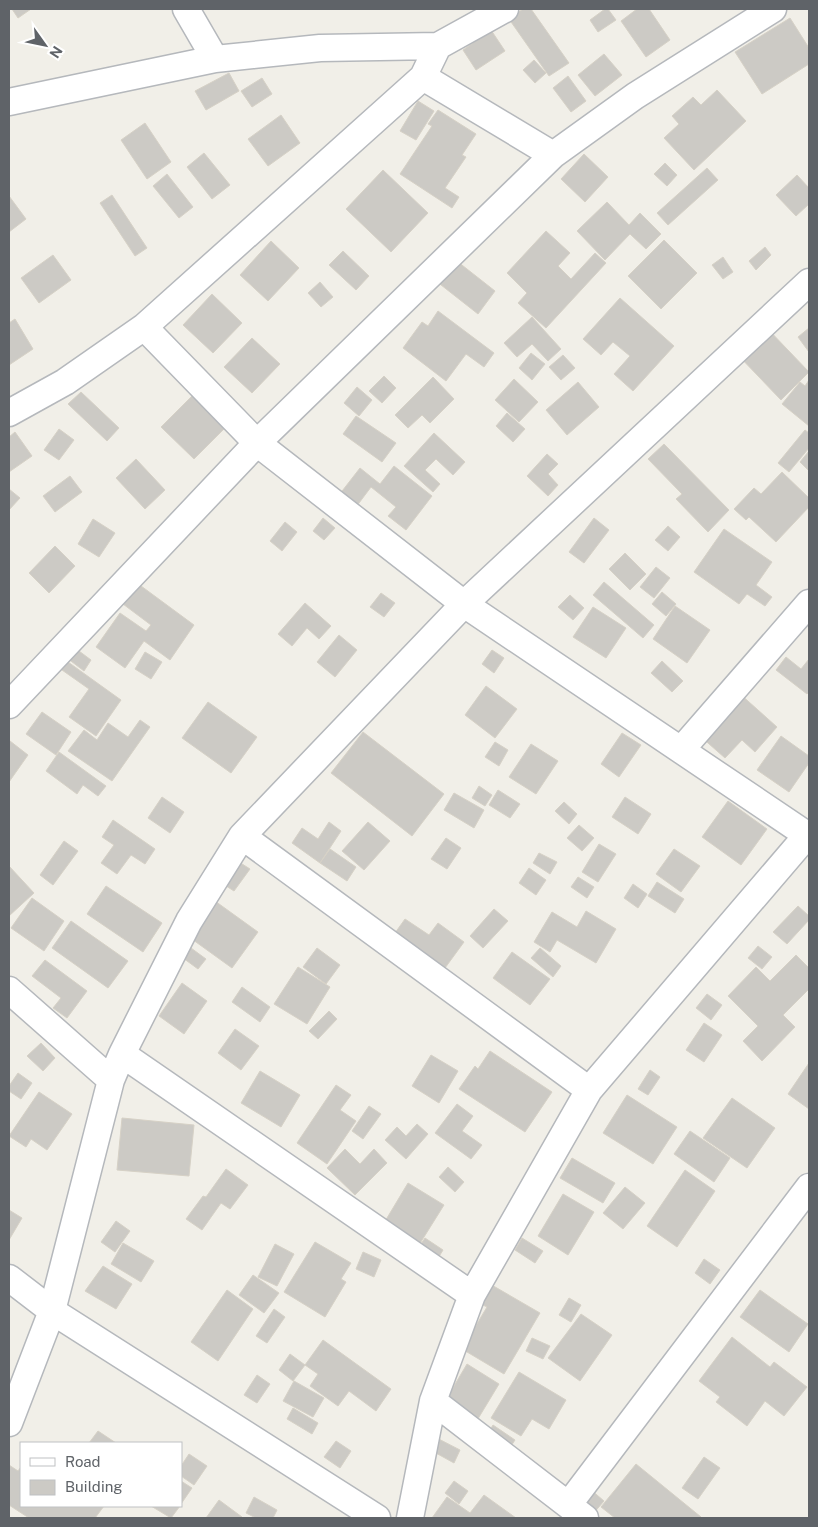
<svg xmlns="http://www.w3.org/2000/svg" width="818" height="1527" viewBox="0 0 818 1527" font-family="'Public Sans',sans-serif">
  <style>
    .building { fill: #cccac5; stroke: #d6d1c6 }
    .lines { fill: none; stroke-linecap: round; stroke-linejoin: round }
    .minor-casing { stroke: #b5b8bc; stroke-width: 29 }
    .minor { stroke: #fff; stroke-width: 26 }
  </style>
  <rect width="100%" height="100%" fill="#f1efe8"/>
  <!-- building -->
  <path class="building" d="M12,9H31L18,18Z
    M523,9H531L569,63L549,76L509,19Z
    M605,9H608L616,20L598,32L590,20Z
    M637,9H649L670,40L646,57L621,21Z
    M790,18L809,48V64L762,94L735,52Z
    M491,30L505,51L476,70L463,50Z
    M604,54L622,75L595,96L578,75Z
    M534,60L546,73L535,83L523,70Z
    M229,73L239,91L206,110L195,91Z
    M568,76L586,101L571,112L553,88Z
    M262,78L272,94L252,107L241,91Z
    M717,90L746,121L694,170L664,138L679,124L672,116L693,97L701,105Z
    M418,101L434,111L416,140L400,131Z
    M438,110L476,134L462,155L466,157L445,188L459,197L452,208L400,174L432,126L428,124Z
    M281,115L300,143L268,166L248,139Z
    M145,123L171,162L147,179L121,140Z
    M204,153L230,185L212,199L187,167Z
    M584,154L608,177L585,202L561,179Z
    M665,163L677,175L667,186L654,174Z
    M707,168L718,180L668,225L657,213Z
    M383,170L428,213L391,252L346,209Z
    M167,174L193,207L179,218L153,186Z
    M797,175L809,188V204L796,216L776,195Z
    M112,195L147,248L135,256L100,203Z
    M9,196L26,219L9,232Z
    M607,202L629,225L640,213L661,234L646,249L630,234L605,260L577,231Z
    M546,231L570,253L558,266L571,279L595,253L606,263L546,328L518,303L527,293L507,273Z
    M664,240L697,273L661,309L628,276Z
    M271,241L299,268L268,301L240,275Z
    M765,247L771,255L756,270L749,261Z
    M343,251L369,276L356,290L329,265Z
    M53,255L71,280L39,303L21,278Z
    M723,257L733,272L723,279L712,265Z
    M453,258L495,291L478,314L436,281Z
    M320,282L333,297L321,307L308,293Z
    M212,294L242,323L213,353L183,325Z
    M620,298L674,346L633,391L614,374L630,356L613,342L601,355L583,339Z
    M438,311L494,353L484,367L466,354L446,381L403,348L422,322L428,326Z
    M532,317L561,349L548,361L532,344L517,357L504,343Z
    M15,319L33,349L9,365V323Z
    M765,326L809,372L781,400L736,353Z
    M809,328V352L798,337Z
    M252,338L280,364L252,393L224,367Z
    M531,353L545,364L532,380L519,368Z
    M563,355L575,368L561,380L549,367Z
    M384,376L396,388L382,403L369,391Z
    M433,377L454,399L430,423L422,415L408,428L395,415Z
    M514,379L538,402L519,422L495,400Z
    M809,380V426L782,404L800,382L805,386Z
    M578,382L599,407L567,435L546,410Z
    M357,387L372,400L359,416L344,403Z
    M81,392L119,428L107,441L68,404Z
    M193,395L225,428L194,459L161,427Z
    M507,413L525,429L513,442L496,426Z
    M356,416L396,443L382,462L343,434Z
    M59,429L74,440L59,460L44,450Z
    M805,430L809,433V448L789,472L778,463Z
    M15,432L32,456L9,472V437Z
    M434,433L465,462L453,475L436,459L425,470L440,484L433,492L404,466Z
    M664,444L729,510L708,532L676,499L682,494L648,459Z
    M809,451V471L800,462Z
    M547,454L558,464L548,474L558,485L548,496L527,476Z
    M136,459L165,490L145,509L116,478Z
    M394,466L432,496L406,530L388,516L396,507L371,487L356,507L339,495L360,468L380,484Z
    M782,472L809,498V507L776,542L749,517L746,520L734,509L754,488L761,494Z
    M70,476L82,492L55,512L43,496Z
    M9,489L20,498L9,510Z
    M323,518L335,528L324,540L313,531Z
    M594,518L609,530L584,563L569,552Z
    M93,519L115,533L99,557L78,544Z
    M285,522L297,532L282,551L270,541Z
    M668,526L680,537L668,551L655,540Z
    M724,529L772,562L756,585L772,597L765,606L747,594L739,604L694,572Z
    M55,546L75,566L49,593L29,573Z
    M625,553L646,574L630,590L609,569Z
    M656,567L670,578L654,598L640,587Z
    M604,582L654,625L643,638L593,595Z
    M137,583L194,625L170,660L144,641L125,668L96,647L120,613L146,631L151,625L123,604Z
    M662,592L676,604L666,616L652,604Z
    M381,593L395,603L384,617L370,607Z
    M570,595L584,608L573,620L558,607Z
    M305,603L331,626L319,639L307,628L292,646L278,634Z
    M675,606L710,630L687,663L653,639Z
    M593,607L626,628L606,658L573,637Z
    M339,635L357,650L335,677L317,662Z
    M75,648L91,660L84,671L67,658Z
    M492,650L504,658L494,673L482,664Z
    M145,652L162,662L151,679L135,669Z
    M786,657L801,669L809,659V692L807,694L776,670Z
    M662,661L683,681L672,692L651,673Z
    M68,662L121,700L96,736L69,717L89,689L62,670Z
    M486,686L517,709L495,738L465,715Z
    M739,693L777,727L755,752L742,740L725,758L700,736Z
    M208,702L257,737L231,773L182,738Z
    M42,712L71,732L56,755L26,734Z
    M140,720L150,727L112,781L68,751L84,730L97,740L108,723L128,737Z
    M363,732L444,794L412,836L331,773Z
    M622,733L641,745L619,777L601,764Z
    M781,736L809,756V763L789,792L757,770Z
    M10,741L28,755L9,782V743Z
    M495,742L508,750L499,766L485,757Z
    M531,744L558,761L536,794L509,777Z
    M59,752L106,786L98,796L83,785L77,794L46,771Z
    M479,786L492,795L485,806L472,798Z
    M498,790L520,804L510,818L489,805Z
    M454,793L484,810L474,828L444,810Z
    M162,797L184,812L170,833L148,818Z
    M625,797L651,814L638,834L612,817Z
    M728,801L767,829L741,865L702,837Z
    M564,802L577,814L569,824L555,811Z
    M113,820L155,849L145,864L131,855L117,874L101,863L114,845L102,837Z
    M329,822L341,831L320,863L292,843L302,828L318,839Z
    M368,822L390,841L364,870L342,851Z
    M579,825L594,838L582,851L567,838Z
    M446,838L461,848L447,869L431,859Z
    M64,841L78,851L53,885L40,875Z
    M599,844L616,854L598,882L582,872Z
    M330,849L356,867L347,881L320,863Z
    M674,849L700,866L681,892L656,874Z
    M539,853L557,862L550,874L533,863Z
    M239,862L250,869L234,891L223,884Z
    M9,866L34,893L9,916Z
    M529,868L546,880L536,895L519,883Z
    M578,877L594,887L587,898L571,887Z
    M657,882L684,899L675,913L648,896Z
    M633,884L647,894L638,908L624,898Z
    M106,886L162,923L143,952L87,914Z
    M32,898L64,921L44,951L11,928Z
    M215,901L258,932L232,968L189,937Z
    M798,906L809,916V920L787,944L773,932Z
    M494,909L508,921L483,948L470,936Z
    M586,911L616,929L596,963L557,940L550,952L534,942L552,912L577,927Z
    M405,919L429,935L438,923L464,942L445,968L395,933Z
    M71,921L128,961L108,988L52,948Z
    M758,946L772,957L762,969L748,958Z
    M191,948L206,959L198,969L183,958Z
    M317,948L340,965L326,984L303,967Z
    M540,948L561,966L553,977L531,958Z
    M512,952L550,979L530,1005L493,978Z
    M796,955L809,968V989L783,1015L795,1027L762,1061L743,1041L758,1026L728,996L756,967L770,981Z
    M45,960L87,991L67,1018L53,1008L61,998L32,976Z
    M298,967L330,987L307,1024L274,1004Z
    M182,983L207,1001L184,1034L159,1016Z
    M242,987L270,1007L260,1022L232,1002Z
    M707,994L722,1005L711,1020L696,1008Z
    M329,1011L337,1019L318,1039L309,1031Z
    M704,1023L722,1035L704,1062L686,1050Z
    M235,1029L259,1046L241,1070L218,1053Z
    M41,1043L55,1058L43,1071L27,1056Z
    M490,1051L552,1092L525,1132L459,1089L475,1066L478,1069Z
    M431,1055L458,1071L439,1103L412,1086Z
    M809,1063V1109L788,1094Z
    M650,1070L660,1077L648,1095L638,1089Z
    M260,1071L300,1095L281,1127L241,1103Z
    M18,1073L32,1083L21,1099L9,1091V1086Z
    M336,1085L351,1095L340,1110L356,1121L327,1164L297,1143Z
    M39,1092L72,1114L47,1150L31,1139L26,1147L9,1136Z
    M627,1095L677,1127L653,1164L603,1133Z
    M732,1098L775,1128L747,1168L703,1138Z
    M457,1104L473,1116L462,1131L482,1145L471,1159L435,1133Z
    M369,1106L381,1114L363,1139L352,1131Z
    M122,1118L194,1125L189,1176L117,1170Z
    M417,1124L428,1134L406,1159L385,1140L397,1127L406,1136Z
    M690,1131L730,1158L714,1182L674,1154Z
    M345,1149L360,1164L374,1149L387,1163L355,1195L327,1168Z
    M572,1158L615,1183L603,1203L560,1178Z
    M448,1167L464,1182L455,1192L439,1177Z
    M226,1169L248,1185L230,1209L221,1203L202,1230L186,1219L203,1196L206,1197Z
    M685,1170L715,1191L677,1247L647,1226Z
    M408,1183L444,1205L419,1245L384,1223Z
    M625,1187L645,1203L623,1229L603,1213Z
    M563,1194L594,1212L568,1255L538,1236Z
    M9,1210L22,1218L9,1240Z
    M116,1221L130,1231L115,1252L101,1242Z
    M425,1238L443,1250L435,1263L417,1250Z
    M522,1238L543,1251L535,1263L515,1250Z
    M315,1242L351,1263L341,1279L346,1282L325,1317L284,1292Z
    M123,1243L154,1261L141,1282L111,1264Z
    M275,1244L294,1254L277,1286L258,1277Z
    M363,1252L381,1260L374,1277L356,1269Z
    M704,1259L720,1270L710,1284L695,1273Z
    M103,1266L132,1284L116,1309L85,1291Z
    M253,1275L279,1293L264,1313L239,1295Z
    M490,1284L540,1313L504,1374L462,1349L487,1307L479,1303Z
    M227,1290L253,1309L218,1361L191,1342Z
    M760,1290L808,1324L789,1352L740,1317Z
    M569,1298L581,1305L571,1322L559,1315Z
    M274,1309L285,1317L267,1343L256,1336Z
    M581,1314L612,1335L580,1381L548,1358Z
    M732,1337L770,1367L774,1362L807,1387L784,1416L765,1401L747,1426L716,1402L720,1397L699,1381Z
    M532,1338L550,1346L543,1359L526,1351Z
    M323,1340L391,1389L376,1411L349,1391L338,1406L310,1386L318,1374L305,1365Z
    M290,1354L305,1365L293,1381L279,1370Z
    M467,1364L499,1384L473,1427L441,1408Z
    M519,1372L566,1400L549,1429L532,1419L521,1436L491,1418Z
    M257,1375L270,1384L257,1403L244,1395Z
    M294,1381L324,1398L313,1417L283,1401Z
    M293,1408L318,1423L312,1434L287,1419Z
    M493,1425L515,1440L505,1455L484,1440Z
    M98,1431L116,1443H89Z
    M431,1435L460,1450L454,1463L425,1447Z
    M336,1441L351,1451L340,1468L324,1457Z
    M189,1454L207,1466L194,1485L181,1476V1466Z
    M704,1457L720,1468L698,1499L682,1488Z
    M636,1464L701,1517L699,1518H615L601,1507Z
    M9,1465L18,1471L21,1467V1506H104L95,1518H29L9,1505Z
    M181,1481L192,1488L181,1504Z
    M454,1481L468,1491L459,1504L445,1493Z
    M590,1489L604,1501L592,1515L578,1503Z
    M484,1495L516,1518H432L447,1497L470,1513Z
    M254,1497L277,1510L273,1518H256L246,1513Z
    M219,1500L242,1517L241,1518H206Z
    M151,1506H180L171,1518Z"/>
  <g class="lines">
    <!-- minor casing -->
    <g class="minor-casing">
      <path id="minor" d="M186,9L215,59
        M423,77L553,155
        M9,102L215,59L320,48L438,46
        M144,327L257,443L464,604L807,835
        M9,413L65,382L144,327L423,77L438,46L505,9
        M9,705L257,443L553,155L635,96L773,9
        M681,750L809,603
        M242,836L589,1090
        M9,990L111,1080
        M122,1054L472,1295
        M9,1278L52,1311L377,1518
        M433,1401L585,1518
        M9,1423L52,1311L111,1080L122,1054L189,921L242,836L464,604L809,282
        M569,1504L809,1187
        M410,1518L433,1401L472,1295L589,1090L809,833"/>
    </g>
    <!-- minor -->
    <use href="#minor" class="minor"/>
  </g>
  <!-- border -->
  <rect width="818" height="1527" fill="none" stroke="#5f6368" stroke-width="20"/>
  <!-- legend -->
  <rect x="20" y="1442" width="162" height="65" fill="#ffffff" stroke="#bfc1c3"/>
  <rect x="30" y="1458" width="25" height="8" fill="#ffffff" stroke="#bfc1c3"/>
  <text x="65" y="1467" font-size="15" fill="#5f6368">Road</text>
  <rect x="30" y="1480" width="25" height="15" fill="#cccac5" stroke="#bfc1c3"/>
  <text x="65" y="1492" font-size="15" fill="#5f6368">Building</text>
  <!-- north arrow -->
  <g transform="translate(45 45) rotate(123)" stroke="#ffffff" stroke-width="4" paint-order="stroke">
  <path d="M0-4L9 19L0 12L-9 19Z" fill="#5f6368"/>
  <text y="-8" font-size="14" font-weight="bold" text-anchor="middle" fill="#5f6368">N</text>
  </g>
</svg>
